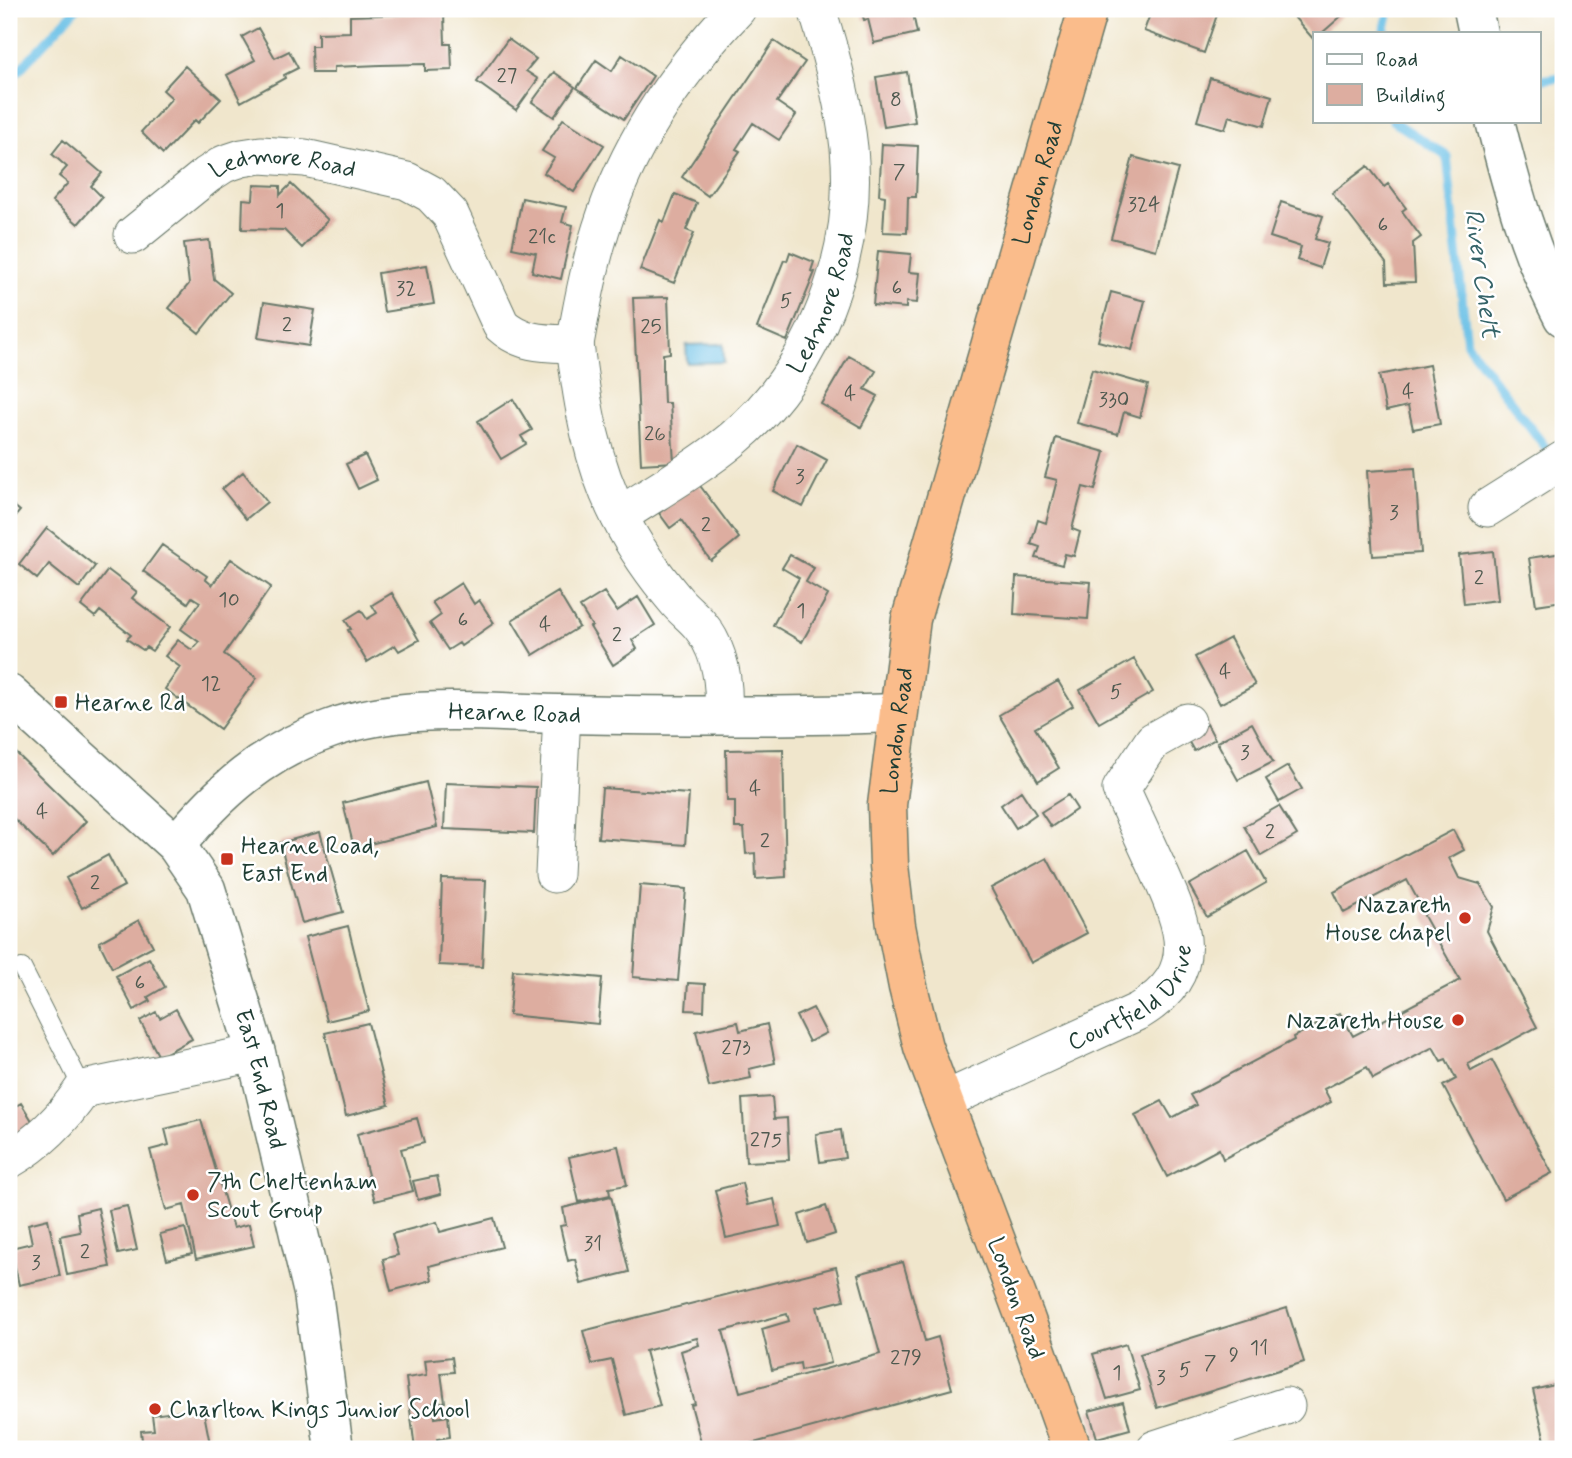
<svg xmlns="http://www.w3.org/2000/svg" width="1572" height="1458" viewBox="0 0 1572 1458" font-family="Mynerve,sans-serif">
  <style>
    .water { fill: #69c0e6; stroke: #447e8d; stroke-width: 2 }
    .lines { fill: none; stroke-linecap: round; stroke-linejoin: round }
    .stream { stroke: #69c0e6; stroke-width: 9 }
    .building { fill: #ddada0 }
    .service-casing { stroke: #687869; stroke-width: 20 }
    .minor-casing { stroke: #687869; stroke-width: 39 }
    .tertiary-casing { stroke: #687869; stroke-width: 41 }
    .trunk-casing { stroke: #687869; stroke-width: 41 }
    .service { stroke: #fff; stroke-width: 18 }
    .minor { stroke: #fff; stroke-width: 37 }
    .tertiary { stroke: #fff; stroke-width: 38 }
    .trunk { stroke: #fabc8b; stroke-width: 38 }
    .poi-dot { fill: #c8321e; stroke: #fff; stroke-width: 2.5 }
    .labels { text-anchor: middle; stroke-width: 5; stroke-linejoin: round; paint-order: stroke }
    .number-label { font-size: 21px; fill: #4e594f }
    .street-label { font-size: 24px; fill: #1f3d34; stroke: #fff }
    .poi-label { font-size: 24px; fill: #1f3d34; stroke: #fff; text-anchor: start }
    .water-label { font-size: 26px; font-style: italic; fill: #356469; stroke: #fff }
  </style>
  <rect width="100%" height="100%" fill="#fff"/>
  <filter id="ink" filterUnits="userSpaceOnUse"><feTurbulence type="fractalNoise" baseFrequency=".0143" numOctaves="2"/><feDisplacementMap in="SourceGraphic" scale="14" xChannelSelector="R" yChannelSelector="G"/><feConvolveMatrix kernelMatrix="1 2 1 2 8 2 1 2 1" color-interpolation-filters="sRGB"/></filter>
  <filter id="wash" filterUnits="userSpaceOnUse"><feTurbulence type="fractalNoise" baseFrequency=".00686" numOctaves="4" result="noise"/><feDisplacementMap in="SourceGraphic" scale="28" xChannelSelector="R" yChannelSelector="G"/><feGaussianBlur stdDeviation="1.57" result="paint"/><feColorMatrix in="noise" values="0 0 0 0 0 0 0 0 0 0 0 0 0 0 0 0 0 1.4 0 .05"/><feComposite in="paint" operator="in"/></filter>
  <g filter="url(#wash)">
    <rect width="100%" height="100%" fill="#f0e6cc"/>
    <!-- water -->
    <path class="water" d="M723,344L724,362L687,363L686,345Z"/>
    <g class="lines">
      <!-- stream -->
      <path class="stream" d="M1384,33L1389,9
        M1539,80L1563,77
        M9,81L76,9
        M1393,121L1447,156L1467,344L1552,456"/>
    </g>
    <g id="blocks">
      <!-- building -->
      <path class="building" d="M861,9H912L917,33L874,43L868,19L864,20Z
        M1152,9H1219L1204,53L1144,31Z
        M1287,9H1343L1346,12L1322,33H1315V41Z
        M444,13L445,44H451L452,70L425,71V64L380,65L334,67V73H312L311,46H318V33L350,32V16Z
        M258,28L275,58L289,51L298,68L284,75L285,78L241,102L227,75L255,60L242,37Z
        M508,39L536,59L526,71L538,79L516,110L477,82Z
        M774,41L805,62L777,102L796,115L779,140L753,123L736,149L740,151L708,196L682,177Z
        M622,55L653,76L624,119L577,88L596,60L612,71Z
        M185,66L221,99L198,123L195,120L163,154L141,132L172,98L163,90Z
        M554,72L575,87L554,117L532,102Z
        M907,72L915,122L884,127L876,77Z
        M1210,78L1272,96L1264,126L1229,116L1225,129L1197,121Z
        M563,119L604,145L574,192L544,173L554,158L542,151Z
        M63,140L102,173L91,186L102,197L78,224L52,201L68,183L59,176L67,167L52,154Z
        M882,144L918,146L916,197H908L907,233L883,232L885,196L879,195Z
        M1133,157L1178,169L1156,250L1111,238Z
        M1368,166L1384,187L1388,184L1406,208L1402,211L1421,237L1413,243L1415,282L1387,283L1386,263L1332,193Z
        M291,184L328,220L302,248L284,230L242,229L243,199L253,200L254,185L280,186V195Z
        M675,194L697,203L686,230L694,233L674,283L640,270L660,220L664,222Z
        M522,198L566,207L562,222L573,225L561,279L532,272L536,253L512,248Z
        M1281,202L1323,216L1315,239L1328,243L1320,268L1297,260L1301,247L1270,237Z
        M209,240L214,279L231,293L199,333L169,308L189,284L184,243Z
        M878,251L911,254L909,272L920,273L917,303L906,302V308L873,305Z
        M790,252L814,262L811,271L815,272L787,341L757,328L784,260L787,261Z
        M427,265L434,304L384,312L378,273Z
        M1111,292L1145,301L1132,350L1098,341Z
        M668,297L670,353L663,354V377L664,403H670L674,462L641,464L633,298Z
        M264,302L315,310L309,346L258,338Z
        M849,356L876,371L865,389L878,396L861,427L821,404Z
        M1429,365L1440,424L1413,429L1408,406L1386,411L1379,375Z
        M1092,369L1148,385L1140,417L1124,412L1118,434L1077,423Z
        M513,399L532,430L521,436L526,444L501,459L478,421Z
        M1056,438L1105,452L1095,490L1083,487L1072,529L1080,532L1074,556L1065,554L1062,565L1036,558L1040,547L1031,544L1038,520L1046,523L1057,480L1045,477Z
        M797,444L827,460L803,507L773,491Z
        M365,455L377,480L358,489L346,464Z
        M1415,468L1421,553L1373,556L1367,471Z
        M243,472L267,502L246,519L222,489Z
        M698,483L739,538L711,561L681,520L670,528L659,513Z
        M9,502L20,511L9,524Z
        M47,528L95,566L79,588L49,564L37,579L19,564Z
        M162,545L207,576L205,579L212,585L231,559L271,587L224,654L257,678L220,729L165,689L180,667L165,656L178,640L192,650L199,642L181,629L200,602L192,597L188,603L143,571Z
        M1493,551L1498,600L1464,604L1459,555Z
        M1563,553V601L1536,605L1529,558Z
        M790,555L814,568L806,582L828,595L802,642L773,625L799,578L782,568Z
        M108,570L137,592L132,598L170,627L152,651L146,647L143,650L127,639L131,635L100,611L95,617L81,606Z
        M1016,577L1091,582L1088,619L1014,614Z
        M461,583L474,604L479,600L494,623L461,646L459,643L448,650L430,623L441,615L432,602Z
        M558,592L579,627L533,655L512,620Z
        M604,592L617,611L638,597L655,625L632,640L637,649L613,665L590,627L592,626L580,607Z
        M392,593L419,640L399,651L395,645L367,662L348,630L351,629L345,620L361,610L367,619L377,613L372,605Z
        M1230,638L1255,685L1220,704L1195,657Z
        M1134,659L1153,692L1099,723L1080,690Z
        M1058,681L1073,706L1035,728L1059,768L1038,781L999,715Z
        M1252,723L1273,762L1238,780L1217,742Z
        M1207,724L1215,739L1194,751L1186,737Z
        M9,746L86,821L53,856L9,814Z
        M783,749L786,877L756,879L755,853L746,854L744,828H735V801H727L726,750Z
        M1288,766L1302,789L1279,802L1266,779Z
        M426,782L437,827L354,848L343,803Z
        M446,783L536,787L534,833L444,829Z
        M602,788L689,794L685,845L598,838Z
        M1021,791L1036,814L1016,828L1001,805Z
        M1068,795L1077,809L1051,827L1041,812Z
        M1279,806L1297,835L1261,856L1244,826Z
        M1453,830L1464,850L1449,858L1459,878L1480,884L1494,907L1487,931L1537,1027L1468,1064L1471,1071L1492,1060L1552,1173L1503,1199L1443,1086L1456,1079L1446,1059L1441,1061L1433,1047L1373,1079L1367,1067L1324,1089L1331,1102L1223,1159L1219,1149L1167,1177L1135,1115L1162,1101L1172,1118L1196,1105L1190,1095L1294,1040L1293,1037L1340,1013L1353,1036L1460,980L1424,916L1425,913L1407,880L1344,913L1334,892Z
        M320,832L343,912L302,923L280,843Z
        M1248,851L1266,883L1207,917L1189,885Z
        M108,855L124,886L82,908L66,878Z
        M1047,858L1087,933L1031,963L991,888Z
        M442,879L486,880L482,967L439,965Z
        M640,885L686,889L678,981L633,977Z
        M139,920L153,946L112,968L99,942Z
        M348,926L369,1011L327,1021L305,937Z
        M149,958L165,987L148,997L150,1001L134,1010L116,976Z
        M513,970L602,978L598,1024L509,1015Z
        M688,983L705,984L704,1011L686,1010Z
        M813,1008L826,1033L809,1042L796,1016Z
        M176,1009L192,1039L159,1057L140,1021L156,1012L160,1018Z
        M738,1022L740,1031L767,1024L775,1063L749,1069L751,1078L709,1087L696,1031Z
        M368,1023L389,1105L346,1116L325,1033Z
        M772,1097L774,1119L787,1118L789,1160L746,1162L742,1099Z
        M21,1103L34,1124L9,1139V1110Z
        M417,1118L424,1143L401,1149L413,1191L375,1201L357,1134Z
        M201,1120L233,1228L249,1224L254,1246L196,1259L184,1205L166,1210L150,1150L169,1145L165,1129Z
        M841,1130L845,1158L820,1162L816,1134Z
        M618,1146L627,1185L609,1188L610,1195L579,1202L569,1157Z
        M437,1176L441,1194L418,1200L413,1181Z
        M742,1183L747,1205L774,1199L780,1226L726,1238L715,1190Z
        M611,1196L629,1272L581,1284L575,1259L568,1261L560,1226L566,1225L563,1208Z
        M127,1206L137,1250L118,1254L109,1210Z
        M826,1206L835,1234L807,1243L799,1215Z
        M98,1208L110,1267L67,1275L60,1236L80,1232L77,1213Z
        M494,1218L502,1247L429,1266L432,1280L391,1291L383,1259L398,1255L392,1234L437,1222L440,1232Z
        M48,1219L60,1276L19,1285L11,1248L32,1243L28,1224Z
        M185,1228L192,1254L167,1260L160,1234Z
        M903,1262L925,1341L938,1337L952,1389L732,1449H703L691,1405L695,1404L681,1351L699,1345L697,1338L645,1351L660,1406L626,1415L612,1360L592,1364L583,1331L836,1267L844,1300L817,1307L831,1363L801,1370L800,1363L772,1370L762,1329L789,1321L787,1314L723,1331L740,1392L880,1354L858,1274Z
        M1287,1308L1304,1362L1157,1408L1140,1354Z
        M1126,1344L1140,1390L1107,1399L1093,1354Z
        M452,1357L454,1372L441,1373L445,1402L433,1403L435,1418L448,1416L450,1437L437,1439L439,1449H415L406,1378L427,1375L425,1360Z
        M1563,1383V1449H1547L1533,1390Z
        M1123,1402L1130,1429L1097,1438L1089,1411Z
        M203,1408L211,1449H143L141,1431L154,1430L152,1415Z"/>
    </g>
  </g>
  <g filter="url(#ink)">
    <use href="#blocks" fill-opacity="0" stroke="#687869" stroke-width="2"/>
    <g class="lines">
      <!-- service casing -->
      <g class="service-casing">
        <path id="service" d="M22,968L83,1089"/>
      </g>
      <!-- minor casing -->
      <g class="minor-casing">
        <g id="minor">
          <path id="s1" d="M133,235L207,175L224,164L242,158L261,155L305,158L407,181L431,194L450,214L501,325C523,345 547,343 575,344C582,404 592,464 620,518C635,548 655,576 677,602C684,610 692,616 699,624C721,650 725,682 723,714"/>
          <path d="M575,344C582,306 589,267 601,229C628,144 676,73 737,9"/>
          <path d="M1487,508L1563,460"/>
          <path id="s2" d="M619,516C657,491 698,468 733,439C815,371 859,253 849,148C844,101 831,54 817,9"/>
          <path d="M554,874L562,714"/>
          <path id="s3" d="M943,1101L1139,1011C1206,971 1182,923 1157,867C1145,841 1133,815 1121,789L1153,741L1187,722"/>
          <path d="M9,1160C40,1142 63,1119 83,1089L256,1053"/>
          <path d="M1155,1449L1286,1406"/>
        </g>
      </g>
      <!-- tertiary casing -->
      <g class="tertiary-casing">
        <g id="tertiary">
          <path d="M1473,9L1478,33"/>
          <path d="M1495,121C1512,189 1530,255 1563,317"/>
          <path id="s4" d="M9,694L176,845L206,889L256,1053L313,1293L334,1449"/>
          <path id="s5" d="M176,845C220,791 264,752 330,729C405,702 485,713 562,714C674,716 786,717 897,713"/>
        </g>
      </g>
      <!-- trunk casing -->
      <g class="trunk-casing">
        <g id="trunk">
          <path id="s6" d="M1072,1449L1024,1315L923,1047L908,987L896,926L889,865L887,805L911,619L1088,9"/>
        </g>
      </g>
      <!-- service -->
      <use href="#service" class="service"/>
      <!-- minor -->
      <use href="#minor" class="minor"/>
      <!-- tertiary -->
      <use href="#tertiary" class="tertiary"/>
      <!-- trunk -->
      <use href="#trunk" class="trunk"/>
    </g>
  </g>
  <!-- markers -->
  <g class="poi-dot">
    <rect x="54" y="695" width="14" height="14" rx="3.5"/>
    <rect x="220" y="852" width="14" height="14" rx="3.5"/>
    <circle cx="1465" cy="918" r="7"/>
    <circle cx="1458" cy="1020" r="7"/>
    <circle cx="193" cy="1195" r="7"/>
    <circle cx="155" cy="1409" r="7"/>
  </g>
  <g class="labels">
    <!-- number labels -->
    <g class="number-label">
      <text x="507" y="82">27</text>
      <text x="896" y="106">8</text>
      <text x="899" y="178">7</text>
      <text x="1144" y="211">324</text>
      <text x="280" y="217">1</text>
      <text x="1383" y="231">6</text>
      <text x="542" y="243">21c</text>
      <text x="897" y="294">6</text>
      <text x="406" y="295">32</text>
      <text x="786" y="307">5</text>
      <text x="287" y="331">2</text>
      <text x="651" y="333">25</text>
      <text x="1408" y="398">4</text>
      <text x="850" y="400">4</text>
      <text x="1114" y="406">330</text>
      <text x="655" y="440">26</text>
      <text x="800" y="483">3</text>
      <text x="1394" y="519">3</text>
      <text x="706" y="531">2</text>
      <text x="1479" y="584">2</text>
      <text x="229" y="606">10</text>
      <text x="801" y="617">1</text>
      <text x="463" y="626">6</text>
      <text x="545" y="631">4</text>
      <text x="617" y="641">2</text>
      <text x="1225" y="678">4</text>
      <text x="211" y="690">12</text>
      <text x="1116" y="698">5</text>
      <text x="1245" y="759">3</text>
      <text x="755" y="795">4</text>
      <text x="42" y="818">4</text>
      <text x="1270" y="838">2</text>
      <text x="765" y="847">2</text>
      <text x="95" y="889">2</text>
      <text x="140" y="989">6</text>
      <text x="736" y="1054">273</text>
      <text x="766" y="1146">275</text>
      <text x="593" y="1250">31</text>
      <text x="85" y="1258">2</text>
      <text x="36" y="1269">3</text>
      <text x="1259" y="1354">11</text>
      <text x="1234" y="1361">9</text>
      <text x="906" y="1364">279</text>
      <text x="1210" y="1369">7</text>
      <text x="1185" y="1376">5</text>
      <text x="1117" y="1379">1</text>
      <text x="1161" y="1384">3</text>
    </g>
    <!-- street labels -->
    <g class="street-label">
      <text dy="8" stroke="none"><textPath href="#s1" startOffset="175">Ledmore Road</textPath></text>
      <text dy="8" stroke="none"><textPath href="#s6" startOffset="1316">London Road</textPath></text>
      <text dy="8" stroke="none"><textPath href="#s2" startOffset="303">Ledmore Road</textPath></text>
      <text dy="8" stroke="none"><textPath href="#s5" startOffset="382">Hearne Road</textPath></text>
      <text dy="8" stroke="none"><textPath href="#s6" startOffset="749">London Road</textPath></text>
      <text dy="8" stroke="none"><textPath href="#s3" startOffset="219">Courtfield Drive</textPath></text>
      <text dy="8" stroke="none"><textPath href="#s4" startOffset="476">East End Road</textPath></text>
      <text transform="translate(1017 1298) rotate(70)" y="8">London Road</text>
    </g>
    <!-- poi labels -->
    <g class="poi-label">
      <text x="75" y="710">Hearne Rd</text>
      <text x="241" y="853">Hearne Road,<tspan x="241" dy="28">East End</tspan></text>
      <text x="1451" y="912" text-anchor="end">Nazareth<tspan x="1451" dy="28">House chapel</tspan></text>
      <text x="1444" y="1028" text-anchor="end">Nazareth House</text>
      <text x="207" y="1189">7th Cheltenham<tspan x="207" dy="28">Scout Group</tspan></text>
      <text x="169" y="1417">Charlton Kings Junior School</text>
    </g>
    <!-- water labels -->
    <g class="water-label">
      <text transform="translate(1483 273) rotate(82)" y="9">River Chelt</text>
    </g>
  </g>
  <!-- margin -->
  <rect width="1572" height="1458" fill="none" stroke="#fff" stroke-width="35"/>
  <!-- legend -->
  <rect x="1313" y="32" width="228" height="91" fill="#ffffff" stroke="#a5b1ae" stroke-width="2"/>
  <rect x="1327" y="54" width="35" height="10" fill="#ffffff" stroke="#a5b1ae" stroke-width="2"/>
  <text x="1376" y="66" font-size="21" fill="#1f3d34">Road</text>
  <rect x="1327" y="84" width="35" height="21" fill="#ddada0" stroke="#a5b1ae" stroke-width="2"/>
  <text x="1376" y="102" font-size="21" fill="#1f3d34">Building</text>
</svg>
